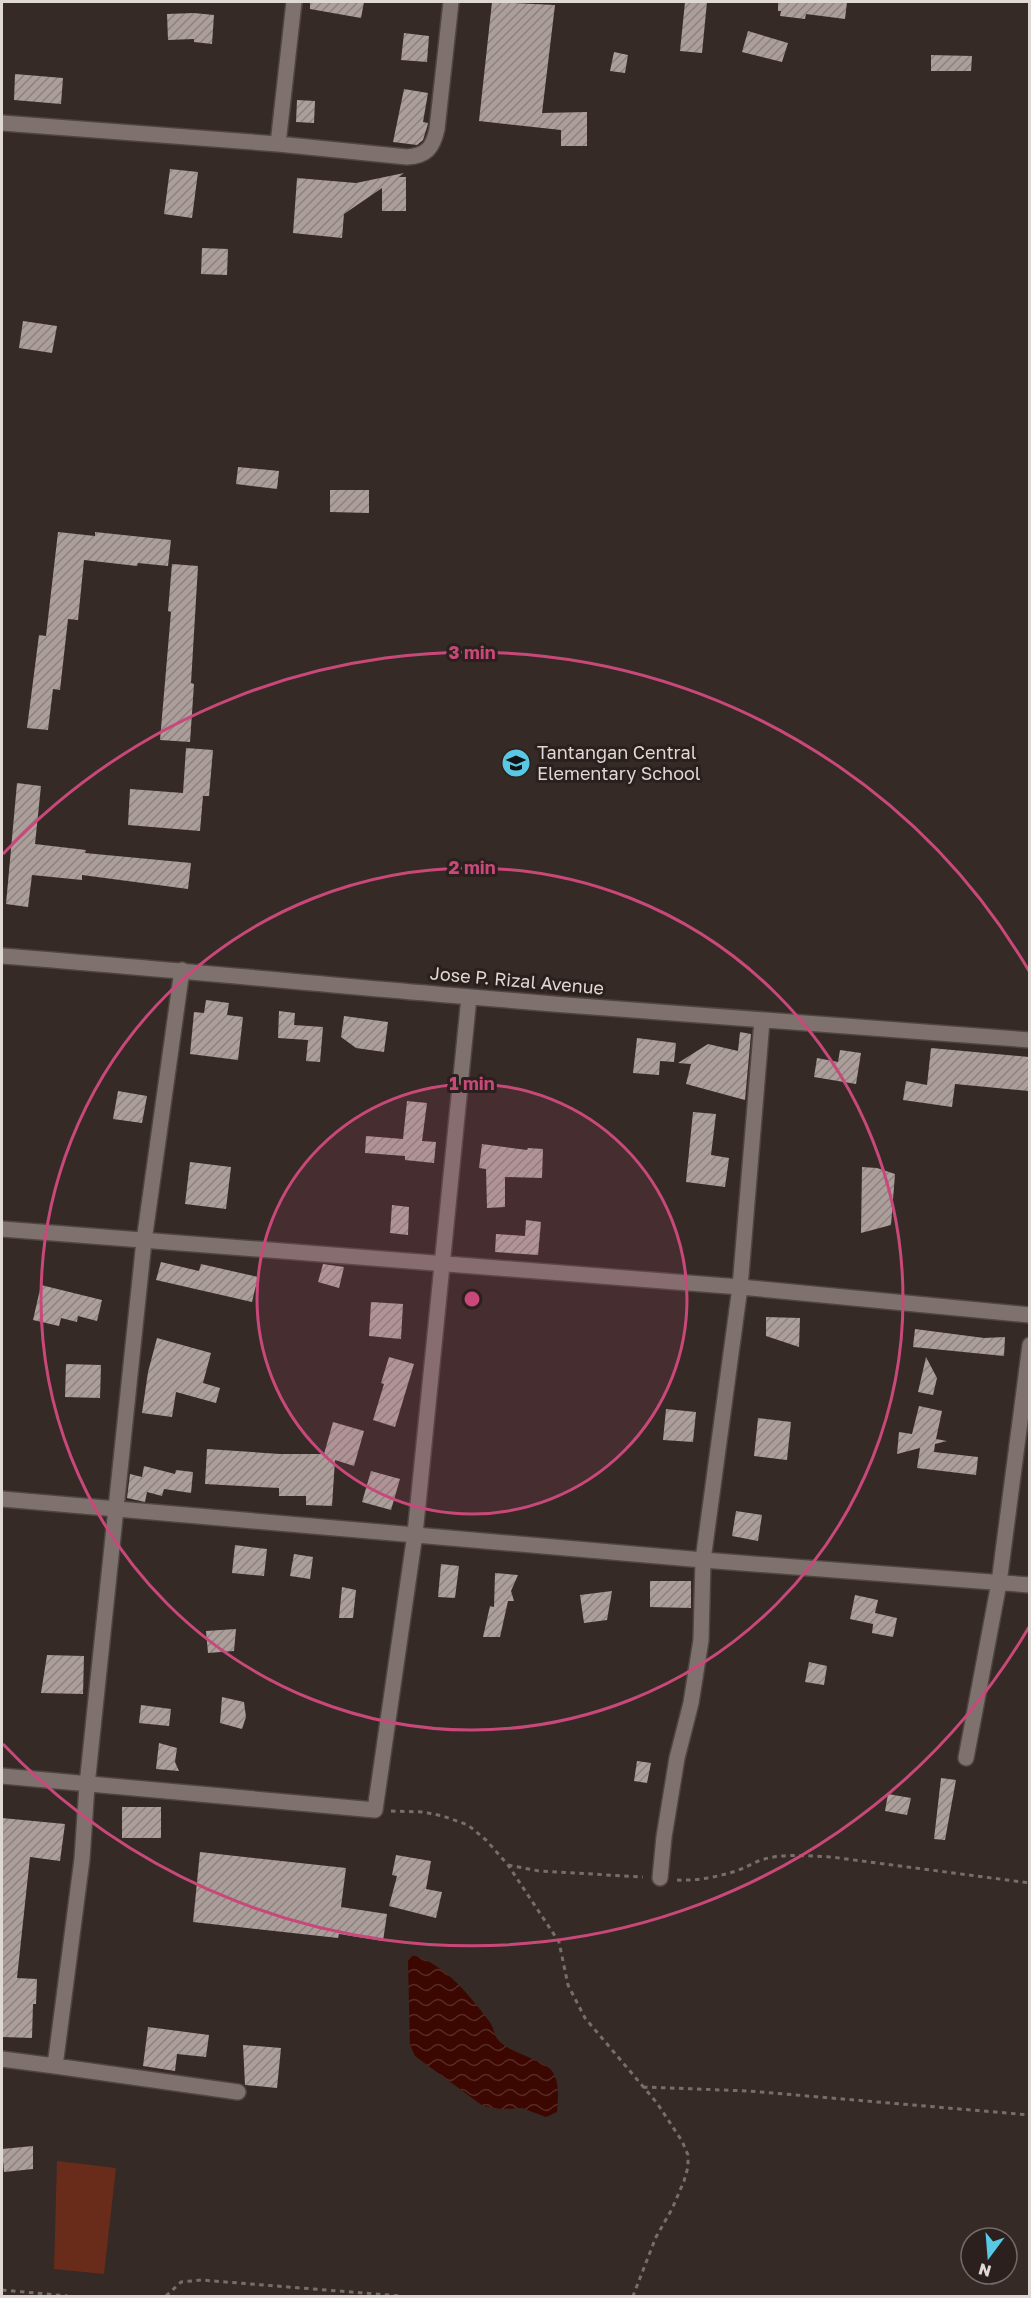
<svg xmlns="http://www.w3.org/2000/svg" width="1031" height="2298" viewBox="0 0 1031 2298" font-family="'Golos Text',sans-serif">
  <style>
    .green { fill: #692c1a }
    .water { fill: url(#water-waves) }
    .building { fill: url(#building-hatch) }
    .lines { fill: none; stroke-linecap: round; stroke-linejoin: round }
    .minor-casing { stroke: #4f4542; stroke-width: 18 }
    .path { stroke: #776e6a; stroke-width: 3; stroke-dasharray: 4.5 4.5; stroke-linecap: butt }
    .minor { stroke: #7f726e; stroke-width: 15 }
    .ring { fill: none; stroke: #c9487a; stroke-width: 3 }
    .labels { text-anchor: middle; stroke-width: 6; stroke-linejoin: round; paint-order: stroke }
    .poi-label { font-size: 18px; fill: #dfd8d5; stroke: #2b201d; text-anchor: start }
    .street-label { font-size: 18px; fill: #dfd8d5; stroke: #2b201d }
    .centre { fill: #c9487a; stroke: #2b201d; stroke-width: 3 }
    .ring-label { font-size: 18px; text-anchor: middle; font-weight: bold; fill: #c9487a; stroke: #2b201d; stroke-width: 6; stroke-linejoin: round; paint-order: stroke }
  </style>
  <defs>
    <pattern id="water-waves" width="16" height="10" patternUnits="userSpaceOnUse" patternTransform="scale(1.5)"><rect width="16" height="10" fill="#3c0700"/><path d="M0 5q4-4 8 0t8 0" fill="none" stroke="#582a24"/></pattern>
    <pattern id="building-hatch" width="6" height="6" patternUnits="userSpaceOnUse" patternTransform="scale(1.5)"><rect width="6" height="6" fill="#ac9e9a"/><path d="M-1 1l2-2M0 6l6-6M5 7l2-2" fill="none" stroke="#8c827f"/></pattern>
  </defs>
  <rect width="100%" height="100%" fill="#352a26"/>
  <!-- green -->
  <path class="green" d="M57,2161L116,2168L104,2274L54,2269Z"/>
  <!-- water -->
  <path class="water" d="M413,1955C446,1965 469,1995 489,2021C494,2027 494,2036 499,2041C513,2055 541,2058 552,2071C560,2082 558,2099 557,2112L546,2117L522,2108L501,2109L483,2106L415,2056L410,2045L408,1961Z"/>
  <!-- building -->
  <path class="building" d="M310,2H364L361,18L310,9Z
    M492,2L555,5L542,113L587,112V146H561V130L479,121Z
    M685,2H707L702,53L680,51Z
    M778,2H847L845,19L806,14L805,19L780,16L781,11H778Z
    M194,13L214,15L212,44L194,42V39L168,40L167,14Z
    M748,31L788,43L782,62L742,52Z
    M404,33L429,36L427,62L401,60Z
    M614,52L628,55L625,73L610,71Z
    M931,55L972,56L971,71H931Z
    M15,74L63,78L61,104L14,100Z
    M404,89L428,93L423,122L428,123L427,127L423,140L417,145L393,142Z
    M297,100L315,101L314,123L296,122Z
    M170,169L198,172L192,218L164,214Z
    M404,173L399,177H406V211H382V188L344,214L342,238L293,233L297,178L356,183Z
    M202,248L228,249L227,275L201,274Z
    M23,321L57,326L52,353L19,348Z
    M238,467L279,471L277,489L236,484Z
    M330,490H369V513L330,512Z
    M58,532L95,536V532L171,540L168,566L138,563L137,566L84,560L78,620L68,619L60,690L53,689L48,730L27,728L39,635L46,636Z
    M172,564L198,566L191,683L194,684L190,742L160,740L171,612L168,611Z
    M186,748L213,750L209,796H203L200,831L128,825L130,789L183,793Z
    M17,783L41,786L35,844L86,850L85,853L191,863L188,889L82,875V880L32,875L28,907L6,904Z
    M206,1000L229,1003L227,1015L243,1017L238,1060L190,1054L194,1012L204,1013Z
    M279,1011L295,1013L294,1025L323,1027L320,1062L306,1061L308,1040L278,1038Z
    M344,1016L388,1022L384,1052L356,1048L341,1037Z
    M740,1032L751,1034L745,1100L686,1084L691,1064L678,1063L708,1044L738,1051Z
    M637,1038L676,1043L674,1062L660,1061L659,1075L633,1073Z
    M931,1048L1029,1057V1091L955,1084L952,1107L903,1100L906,1081L927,1085Z
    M840,1050L861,1053L856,1084L814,1077L817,1058L838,1062Z
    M118,1091L147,1096L142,1123L113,1119Z
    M407,1101L427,1103L422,1141L436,1142L434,1163L405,1160V1156L365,1153L366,1136L403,1139Z
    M693,1112L716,1114L711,1155L729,1158L725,1187L686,1182Z
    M482,1144L527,1150L528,1148L543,1149L542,1178L505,1177V1207L487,1208L486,1169L479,1168Z
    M190,1162L231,1167L226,1209L185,1204Z
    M862,1167L877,1168L895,1174L891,1225L861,1233Z
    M392,1205L409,1207L408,1235L390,1233Z
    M526,1220L541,1222L538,1255L495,1252L496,1234L525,1236Z
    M161,1262L199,1271L201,1264L258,1277L252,1302L156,1280Z
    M323,1264L344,1267L339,1288L318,1282Z
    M41,1285L102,1300L97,1321L78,1316L77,1322L61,1318L59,1326L33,1320Z
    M371,1302L403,1304L401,1339L369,1336Z
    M766,1317L800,1318L799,1347L766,1336Z
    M915,1329L984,1338L1005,1337L1004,1356L913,1347Z
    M157,1338L211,1353L203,1383L220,1388L216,1403L176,1392L172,1417L142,1413L148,1372Z
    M389,1357L414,1364L395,1427L373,1420L384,1384L381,1383Z
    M926,1357L937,1378L933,1395L918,1392Z
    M66,1364L101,1365L100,1398L65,1397Z
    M919,1406L942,1411L936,1439L947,1441L935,1444L934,1452L978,1457L976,1475L917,1468L920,1448L897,1454L899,1432L912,1434Z
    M666,1409L696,1412L693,1442L663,1440Z
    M758,1418L791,1422L787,1460L754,1456Z
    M333,1422L364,1431L354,1466L335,1460L332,1506L306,1505V1496H279V1488L205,1484L207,1449L280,1454H324Z
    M144,1466L175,1474L176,1470L193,1472L191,1493L164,1489L162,1496L147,1492L145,1502L127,1498L130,1474L142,1477Z
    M371,1471L400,1479L391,1510L362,1502Z
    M736,1511L762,1515L758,1541L732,1536Z
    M235,1545L267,1549L264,1576L232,1573Z
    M294,1554L313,1557L310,1579L290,1576Z
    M441,1564L459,1566L455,1598L438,1597Z
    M495,1573L518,1575L511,1591L514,1601H508L500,1637H483L490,1606L494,1607Z
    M650,1581H691V1608L650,1607Z
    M342,1587L356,1590L353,1618H339Z
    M612,1591L607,1620L584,1623L580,1595Z
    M855,1595L878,1600L875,1613L897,1618L893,1637L872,1633L874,1617L873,1624L850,1619Z
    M236,1629L234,1651L208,1653L206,1631Z
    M47,1655L84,1656L83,1694L41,1693Z
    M809,1662L827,1666L824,1685L805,1682Z
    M222,1697L244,1702L246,1717L242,1729L220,1723Z
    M141,1705L171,1709L169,1726L139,1723Z
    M159,1743L177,1748L175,1762L179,1771L156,1769Z
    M637,1761L651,1763L647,1783L634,1781Z
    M941,1778L956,1780L945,1840L934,1839Z
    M888,1794L911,1798L907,1815L885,1811Z
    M122,1807H161V1838H122Z
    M2,1818L65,1824L60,1861L30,1857L17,1978L37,1979L36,2004H33L32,2038L2,2037Z
    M200,1852L346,1868L341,1907L387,1914L383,1941L339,1934L338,1938L193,1922Z
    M396,1855L431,1861L426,1889L442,1892L436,1918L389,1906L397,1876L392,1875Z
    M148,2027L209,2035L206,2057L177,2054L175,2071L143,2066Z
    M243,2045L281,2048L277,2088L245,2085Z
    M33,2146V2169L4,2172L2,2149Z"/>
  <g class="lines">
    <!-- minor casing -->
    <g class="minor-casing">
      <path id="minor" d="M2,123L278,144L407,157C426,156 433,148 437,129L451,2
        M278,144L294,2
        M2,956C158,968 315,984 471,997C657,1013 843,1027 1030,1040
        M2,1229L740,1287L1030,1315
        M2,1499L703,1560L1030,1585
        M966,1758L999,1583L1030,1345
        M2,1776L375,1810L415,1534L469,997
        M660,1878L664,1837L677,1758L691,1703L701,1640L703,1560L740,1287L762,1021
        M2,2059L55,2066L82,1859L87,1785L144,1241L182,970
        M55,2066L238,2092"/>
    </g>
    <!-- path -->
    <path class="path" d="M391,1811L423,1812L443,1816L468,1825L486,1840L508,1865L559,1942L568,1985L585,2018L657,2103L682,2141L688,2155V2167L684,2181L672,2209L656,2237L633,2296
      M508,1865L539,1871L643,1877
      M677,1880C697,1881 717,1877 736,1871C745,1868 753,1863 761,1860C783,1853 808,1856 831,1857L1030,1883
      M643,2087L749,2091L1030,2115
      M2,2290L68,2296
      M166,2296L181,2282L201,2280L401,2296"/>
    <!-- minor -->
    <use href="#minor" class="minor"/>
  </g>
  <!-- distance rings -->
  <circle cx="472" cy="1299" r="215" fill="#c9487a" fill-opacity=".12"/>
  <g class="ring">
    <circle cx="472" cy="1299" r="215"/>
    <circle cx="472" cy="1299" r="431"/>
    <path d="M1029 1627A646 646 0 0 1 3 1744M3 854A646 646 0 0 1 1029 971"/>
  </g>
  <!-- icons -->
  <defs>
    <g id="school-disc" transform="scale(1.5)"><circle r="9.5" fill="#59c8e4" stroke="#2b201d"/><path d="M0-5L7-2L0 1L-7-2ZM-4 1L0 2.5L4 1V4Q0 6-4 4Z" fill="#111"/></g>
  </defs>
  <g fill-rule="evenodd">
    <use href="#school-disc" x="516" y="763"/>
  </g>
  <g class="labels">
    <!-- poi labels -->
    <g class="poi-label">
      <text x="537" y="759">Tantangan Central<tspan x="537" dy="21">Elementary School</tspan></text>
    </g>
    <!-- street labels -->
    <g class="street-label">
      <text transform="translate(517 981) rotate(5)" y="6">Jose P. Rizal Avenue</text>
    </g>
  </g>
  <circle cx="472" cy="1299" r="9" class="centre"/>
  <g class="ring-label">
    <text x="472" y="659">3 min</text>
    <text x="472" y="874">2 min</text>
    <text x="472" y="1090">1 min</text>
  </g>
  <!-- border -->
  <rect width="1031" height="2298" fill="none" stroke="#dfd8d5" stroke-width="6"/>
  <!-- north arrow -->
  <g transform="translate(989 2256) rotate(196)"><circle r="28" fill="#2b201d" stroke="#736a67" stroke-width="1.5"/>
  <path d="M0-4.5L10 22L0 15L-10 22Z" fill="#59c8e4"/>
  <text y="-9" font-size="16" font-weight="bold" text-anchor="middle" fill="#dfd8d5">N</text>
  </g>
</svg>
